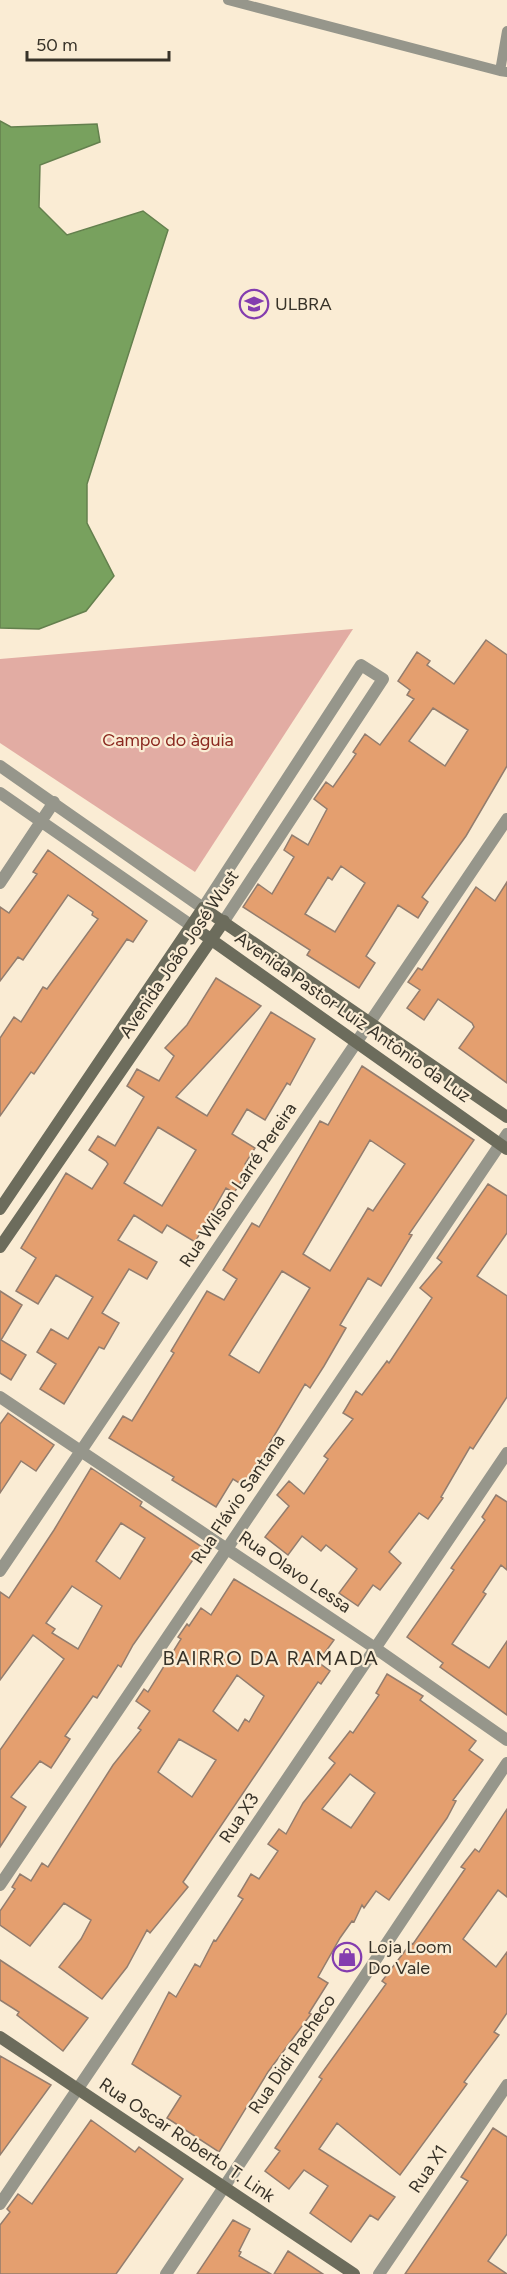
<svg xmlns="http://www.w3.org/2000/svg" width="507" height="2274" viewBox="0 0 507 2274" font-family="Figtree,sans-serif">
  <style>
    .green { fill: #e2aca3 }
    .water { fill: #78a15e; stroke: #64804e; stroke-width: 1.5 }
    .building { fill: #e49f6f; stroke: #937d6e; stroke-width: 1.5; fill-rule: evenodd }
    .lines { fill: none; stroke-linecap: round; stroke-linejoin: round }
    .lane { stroke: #96968b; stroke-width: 10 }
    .street { stroke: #96968b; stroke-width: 12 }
    .secondary { stroke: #6c6c5c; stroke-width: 12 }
    .labels { text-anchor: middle; stroke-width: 4.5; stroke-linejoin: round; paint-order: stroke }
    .poi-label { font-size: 18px; fill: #373228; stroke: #faecd4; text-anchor: start }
    .park-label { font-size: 18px; fill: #8b2920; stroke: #faecd4 }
    .street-label { font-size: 18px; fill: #373228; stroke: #faecd4 }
    .neighbourhood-label { font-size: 20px; letter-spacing: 1.5px; fill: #373228; stroke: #faecd4 }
  </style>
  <rect width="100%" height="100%" fill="#faecd4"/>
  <!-- green -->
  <path class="green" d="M353,629L195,872L0,743V659Z"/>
  <!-- water -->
  <path class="water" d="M0,121L11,127L97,124L100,142L40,165L39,207L67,235L143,211L168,230L87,484V523L114,576L86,611L39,629L0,628Z"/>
  <!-- building -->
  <path class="building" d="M486,640L507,655V766L466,836L422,897L428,902L418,918L398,905L366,956L375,963L359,988L307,955L310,950L243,907L258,884L272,894L294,857L284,850L292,835L308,845L327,809L314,799L326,782L333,787L356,754L353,752L365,734L380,745L414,699L407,695L410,690L398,681L417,652L430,661L427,665L454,684ZM433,708L468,730L445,766L409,741ZM341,866L365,883L335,932L305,914L328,877L332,880Z
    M48,850L147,921L133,942L127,939L34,1074L31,1072L0,1116V1038L14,1017L21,1022L43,987L47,989L98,919L92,915L93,912L68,895L23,960L18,957L0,981V907L9,913L37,874L33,872Z
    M507,882V1083L459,1048L474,1027L472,1023L438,999L424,1020L407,1008L420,990L408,982L418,968L422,970L476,887L495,901Z
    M216,978L261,1006L176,1097L207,1116L271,1012L315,1039L290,1085L287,1083L265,1120L247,1109L232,1134L255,1148L245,1164L250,1167L234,1193L226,1188L195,1242L167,1225L162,1233L134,1215L118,1240L157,1262L147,1279L129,1269L102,1313L119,1323L104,1349L99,1347L64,1404L40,1389L56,1364L37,1352L51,1329L68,1339L93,1297L56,1275L38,1304L16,1291L36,1258L21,1248L66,1173L92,1189L108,1164L106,1161L89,1150L98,1136L115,1146L144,1097L127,1086L137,1069L159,1081L174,1056L165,1048L187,1025ZM158,1127L196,1150L162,1206L124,1183Z
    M362,1066L474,1140L409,1234L412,1235L381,1286L368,1278L340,1325L346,1328L324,1366L310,1388L305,1384L244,1486L233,1479L216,1507L172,1480L174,1477L109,1438L123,1416L132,1421L174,1353L171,1351L207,1291L224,1300L237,1279L223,1270L252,1223L259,1227L320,1121L328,1125ZM370,1140L405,1164L373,1211L368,1208L330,1271L303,1254ZM282,1271L310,1288L259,1373L229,1355Z
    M488,1184L507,1196V1233L477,1276L507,1296V1397L473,1449L470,1447L441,1497L443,1498L428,1519L419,1513L389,1552L401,1563L380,1590L373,1585L358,1606L339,1593L357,1569L326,1545L321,1551L302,1536L288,1555L265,1537L289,1506L277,1495L289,1481L304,1494L328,1459L324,1456L353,1419L343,1413L356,1391L362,1395L387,1361L389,1363L432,1298L420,1288L442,1262L437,1258Z
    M0,1291L22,1305L1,1340L26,1355L11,1380L0,1373Z
    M8,1413L54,1445L36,1471L21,1461L0,1493V1424Z
    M91,1468L142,1502L140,1506L202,1547L133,1645L121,1667L118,1665L97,1698L93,1696L65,1736L70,1739L51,1768L40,1761L11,1797L26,1807L0,1847V1750L64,1659L33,1635L0,1680V1592L9,1598L54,1530ZM121,1523L145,1538L120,1579L96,1561ZM72,1586L102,1606L78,1649L52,1633L55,1629L46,1623Z
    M496,1495L507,1502V1570L501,1565L483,1592L486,1594L452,1644L489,1668L507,1641V1715L440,1667L443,1663L407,1637L454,1570L451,1568L485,1520L482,1517Z
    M234,1579L334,1640L318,1662L330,1671L321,1684L318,1682L183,1882L188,1887L150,1933L147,1930L127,1967L102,1999L59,1967L81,1939L91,1920L64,1903L30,1946L0,1925V1911L15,1889L12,1887L20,1874L31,1881L42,1863L48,1867L113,1765L141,1730L138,1728L150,1711L136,1701L144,1689L148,1692L181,1639L178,1637L187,1624L189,1626L201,1608L211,1615ZM237,1675L264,1696L249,1722L245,1719L238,1731L213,1711ZM179,1739L216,1760L192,1797L158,1772Z
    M387,1674L423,1696L420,1700L476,1741L469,1750L483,1760L453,1800L456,1801L447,1818L389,1900L376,1891L364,1908L362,1905L354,1922L352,1921L340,1938L318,1977L328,1983L309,2013L311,2014L268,2072L219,2152L167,2118L181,2096L132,2064L169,1992L176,1997L195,1964L200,1967L214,1940L216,1941L243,1899L238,1896L251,1874L259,1879L278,1851L268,1844L279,1829L286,1834L303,1803L335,1763L329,1758L350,1731L353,1733L379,1695L376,1693ZM350,1774L375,1793L351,1828L322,1809Z
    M507,1809V1897L498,1890L463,1939L496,1967L507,1952V2013L494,2032L499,2035L464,2082L467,2084L400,2175L337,2123L319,2149L395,2197L378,2220L370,2215L351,2242L310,2213L328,2186L304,2170L289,2189L265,2171L280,2151L275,2148L322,2079L319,2077L386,1984L382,1981L411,1943L413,1944L465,1869L461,1867L475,1849L479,1852Z
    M0,1960L88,2018L63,2051L17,2015L19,2012L0,2000Z
    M0,2056L51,2085L0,2155Z
    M91,2120L135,2152L139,2147L183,2179L116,2274H0V2225L10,2212L7,2209L18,2194L32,2204Z
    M493,2128L507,2137V2234L488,2261L507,2274H405L468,2181L461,2177Z
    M233,2220L250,2229L239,2251L241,2252L239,2256L271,2274H197Z
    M288,2251L323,2274H274Z"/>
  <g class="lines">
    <!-- lane -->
    <path class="lane" d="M228,0L500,71
      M507,31L500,71L507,72"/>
    <!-- street -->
    <path class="street" d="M0,766L203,908L361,665L383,679L224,921
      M0,793L192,926
      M0,883L54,802
      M0,1397L375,1648L507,1740
      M0,1571L507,819
      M0,1885L507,1134
      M0,2204L507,1453
      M166,2274L507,1763
      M379,2274L507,2085"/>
    <!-- secondary -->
    <path class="secondary" d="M192,926L507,1149
      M0,1209L203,908L507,1117
      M0,1247L224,921
      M0,2037L354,2274"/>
  </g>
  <!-- icons -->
  <defs>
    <g id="school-ring" transform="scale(1.5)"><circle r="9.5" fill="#faecd4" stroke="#843daf" stroke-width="1.5"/><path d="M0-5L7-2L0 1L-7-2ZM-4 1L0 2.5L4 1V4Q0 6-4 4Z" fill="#843daf"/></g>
    <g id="shop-ring" transform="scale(1.5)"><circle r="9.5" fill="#faecd4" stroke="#843daf" stroke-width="1.5"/><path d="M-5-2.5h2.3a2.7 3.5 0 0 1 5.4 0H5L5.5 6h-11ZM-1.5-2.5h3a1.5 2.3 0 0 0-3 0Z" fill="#843daf"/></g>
  </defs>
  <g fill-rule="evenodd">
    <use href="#school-ring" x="254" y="304"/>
    <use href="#shop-ring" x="347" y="1957"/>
  </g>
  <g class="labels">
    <!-- poi labels -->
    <g class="poi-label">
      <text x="275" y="310">ULBRA</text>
      <text x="368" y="1953">Loja Loom<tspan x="368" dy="21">Do Vale</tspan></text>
    </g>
    <!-- park labels -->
    <g class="park-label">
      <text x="168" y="746">Campo do àguia</text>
    </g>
    <!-- street labels -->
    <g class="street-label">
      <text transform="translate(179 954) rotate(-56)" y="6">Avenida João José Wust</text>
      <text transform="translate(353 1017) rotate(35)" y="6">Avenida Pastor Luiz Antônio da Luz</text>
      <text transform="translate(238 1185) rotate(-56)" y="6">Rua Wilson Larré Pereira</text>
      <text transform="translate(238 1499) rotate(-56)" y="6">Rua Flávio Santana</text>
      <text transform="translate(295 1572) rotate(34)" y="6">Rua Olavo Lessa</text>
      <text transform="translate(239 1818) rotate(-56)" y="6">Rua X3</text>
      <text transform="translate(292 2054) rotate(-56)" y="6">Rua Didi Pacheco</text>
      <text transform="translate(187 2140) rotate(34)" y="6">Rua Oscar Roberto T. Link</text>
      <text transform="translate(428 2169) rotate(-56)" y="6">Rua X1</text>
    </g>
    <!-- neighbourhood labels -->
    <g class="neighbourhood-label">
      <text x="271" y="1665">BAIRRO DA RAMADA</text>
    </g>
  </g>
  <!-- scale -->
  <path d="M27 51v9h142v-9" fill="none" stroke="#373228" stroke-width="3"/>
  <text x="36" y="51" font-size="18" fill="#373228" stroke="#faecd4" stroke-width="4.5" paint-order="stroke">50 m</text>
</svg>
